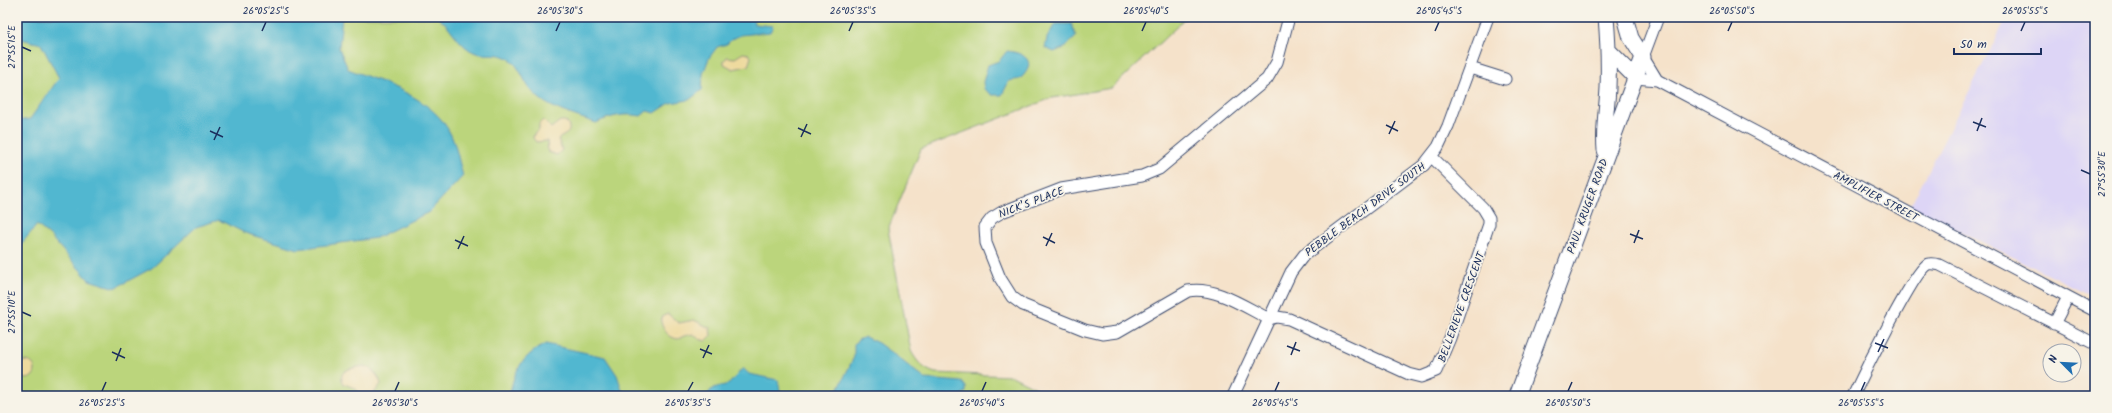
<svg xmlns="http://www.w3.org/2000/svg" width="2112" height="413" viewBox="0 0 2112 413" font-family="Kalam,sans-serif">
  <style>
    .built { fill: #ddd5f6 }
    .green { fill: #bbd57b; stroke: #6b826c }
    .sand { fill: #eeda9e; stroke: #84847e }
    .water { fill: #51b7d0; stroke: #367397 }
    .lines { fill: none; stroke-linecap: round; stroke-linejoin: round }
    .street-casing { stroke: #3c4a6e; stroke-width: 13 }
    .secondary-casing { stroke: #3c4a6e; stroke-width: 17 }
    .street { stroke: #fff; stroke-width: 11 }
    .secondary { stroke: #fff; stroke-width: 15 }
    .ticks { fill: none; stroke: #1b2f5e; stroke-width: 1.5 }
    .labels { text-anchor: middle; stroke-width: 3.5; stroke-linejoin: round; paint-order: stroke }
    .street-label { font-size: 11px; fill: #1b2f5e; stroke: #f7f3e8 }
    .neatline { fill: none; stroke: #1b2f5e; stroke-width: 1.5 }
    .ticks-label { font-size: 10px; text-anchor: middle; fill: #1b2f5e }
  </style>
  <rect width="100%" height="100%" fill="#f7f3e8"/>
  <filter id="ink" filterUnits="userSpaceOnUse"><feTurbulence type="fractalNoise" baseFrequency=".025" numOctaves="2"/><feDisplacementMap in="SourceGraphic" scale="8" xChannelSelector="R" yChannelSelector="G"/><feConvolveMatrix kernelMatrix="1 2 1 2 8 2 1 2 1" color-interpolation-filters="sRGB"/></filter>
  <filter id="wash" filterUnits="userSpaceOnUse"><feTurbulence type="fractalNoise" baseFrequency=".012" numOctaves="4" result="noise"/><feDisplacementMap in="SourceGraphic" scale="16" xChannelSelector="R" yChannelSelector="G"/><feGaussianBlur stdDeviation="0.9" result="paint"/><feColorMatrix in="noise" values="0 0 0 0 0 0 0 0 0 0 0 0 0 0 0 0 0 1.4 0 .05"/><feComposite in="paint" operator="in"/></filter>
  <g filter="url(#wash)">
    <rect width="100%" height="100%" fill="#f5e2ca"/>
    <!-- built -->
    <path class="built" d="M2007,17H2095V297L1910,207Z"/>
    <!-- green -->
    <path class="green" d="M17,17H1187L1112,88L1052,98L921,149L888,229L911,351C917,362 923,369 935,373L1012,376L1052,396H17Z"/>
    <!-- sand -->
    <path class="sand" d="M743,53L749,54L751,57L748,66L733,69L724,64V61L727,57L735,58Z
      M543,120L551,128L560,121H565L568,124C572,134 565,134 558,139L562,150L557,155L548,152L547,141L536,142L533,138L534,134L539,130V124Z
      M668,314L679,323L694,320L710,328L711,336L706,341L699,339L693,334L684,336L678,339C669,338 663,330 661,322L663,316Z
      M17 370a9 9 0 1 1 18 0a9 9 0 1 1-18 0Z
      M364,366C372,368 379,376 381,384L374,393V396H348L355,394L358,391L355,388L344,384C335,369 354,368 364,366Z"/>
    <!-- water -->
    <path class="water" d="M17,17H342L339,48L348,69C383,83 434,97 451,135C457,147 459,163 463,176L429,212L376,238L298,249L245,233L219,220L196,227L152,268L115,288L89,280L50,236L37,225L17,249V121L30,119L59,78L41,44L17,38Z
      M439,17H753L754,24L773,26L770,32L741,35L732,39L727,44L717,47L709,58L703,74L702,90L689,100L670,103L655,113L647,111L641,116C624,113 611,116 596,123C574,115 546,109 531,90C523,81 520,65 508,58C500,53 490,55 481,54C464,52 455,34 445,23C442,21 440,21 439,17Z
      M1055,24H1072L1076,37L1064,48L1054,52L1045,48L1047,38Z
      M1007,51C1027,53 1037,63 1020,79L1009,81L1002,95H992L984,89L983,82L988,65L999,61Z
      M865,337L878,343L896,356L925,379L962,382L966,387V392L959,396H835L854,357V344L858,340Z
      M546,344L605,357L617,375L624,396H510C513,371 523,355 546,344Z
      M743,368L749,374L778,380L781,396H706L713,388L729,384Z"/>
  </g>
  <g filter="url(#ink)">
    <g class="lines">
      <!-- street casing -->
      <g class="street-casing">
        <path id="street" d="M1470,68L1505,79
          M1636,78L1657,80L2095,311
          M1657,80L1643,57L1658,17
          M1269,319C1245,307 1215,286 1188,291L1117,332L1102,334L1085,330L1023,305L1012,297L1000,278L986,243L985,227L992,218L1002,212L1061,189L1142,176L1159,169L1267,79L1277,62L1289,17
          M1269,319L1277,317L1289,319L1409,374L1421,377L1436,371L1450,338L1489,224V218L1483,208L1432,157
          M2054,324L2068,297
          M1233,396L1291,272L1304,255L1424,165L1438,147L1448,126L1488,17
          M1853,396C1862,377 1914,270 1928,264C1932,263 1936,264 1940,265L2095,344"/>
      </g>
      <!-- secondary casing -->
      <g class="secondary-casing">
        <path id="secondary" d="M1608,50L1636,78
          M1605,150C1603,128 1607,109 1608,88C1609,64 1608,41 1606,17
          M1517,396L1643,57L1631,38L1625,17"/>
      </g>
      <!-- street -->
      <use href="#street" class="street"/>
      <!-- secondary -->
      <use href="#secondary" class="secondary"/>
    </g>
  </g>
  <!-- ticks -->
  <path class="ticks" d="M262,31L266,22M556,31L560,22M849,31L853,22M1142,31L1146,22M1435,31L1439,22M1728,31L1732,22M2021,31L2025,22M22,47L31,51M1973,122L1986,127M1386,125L1398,131M798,128L811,134M210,131L223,137M1977,131L1982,118M1389,134L1395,121M801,137L807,124M214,140L220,127M2081,170L2090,174M1630,234L1643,239M1043,237L1055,243M455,240L468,246M1634,243L1639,230M1046,246L1052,233M458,249L464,236M22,312L31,316M1875,343L1888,348M1287,346L1300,351M700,349L712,354M112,352L125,358M1878,352L1884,339M1291,355L1296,342M703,358L709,345M116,361L121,348M102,391L106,382M395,391L399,382M688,391L693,382M982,391L986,382M1275,391L1279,382M1568,391L1572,382M1861,391L1865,382"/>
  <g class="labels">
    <!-- street labels -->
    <g class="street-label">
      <text transform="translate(1876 196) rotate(28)" y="4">AMPLIFIER STREET</text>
      <text transform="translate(1031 202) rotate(-21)" y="4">NICK’S PLACE</text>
      <text transform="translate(1587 206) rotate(-70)" y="4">PAUL KRUGER ROAD</text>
      <text transform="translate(1365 209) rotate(-37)" y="4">PEBBLE BEACH DRIVE SOUTH</text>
      <text transform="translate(1461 307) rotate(-70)" y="4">BELLERIEVE CRESCENT</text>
    </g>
  </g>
  <!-- margin -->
  <rect width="2112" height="413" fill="none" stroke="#f7f3e8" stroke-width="44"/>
  <!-- north arrow -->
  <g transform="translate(2062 363) rotate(294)"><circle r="19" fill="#f7f3e8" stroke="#9fa5b1"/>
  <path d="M0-3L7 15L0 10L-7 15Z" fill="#1f6fb2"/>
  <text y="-6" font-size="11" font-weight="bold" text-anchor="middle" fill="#1b2f5e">N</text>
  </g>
  <!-- scale -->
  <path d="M1954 48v6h87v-6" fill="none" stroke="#1b2f5e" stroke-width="2"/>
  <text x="1960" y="48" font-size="12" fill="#1b2f5e" stroke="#f7f3e8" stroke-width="3" paint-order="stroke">50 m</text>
  <rect x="22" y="22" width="2068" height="369" class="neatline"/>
  <g class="ticks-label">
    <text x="266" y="14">26°05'25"S</text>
    <text x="560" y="14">26°05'30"S</text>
    <text x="853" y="14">26°05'35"S</text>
    <text x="1146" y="14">26°05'40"S</text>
    <text x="1439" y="14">26°05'45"S</text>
    <text x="1732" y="14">26°05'50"S</text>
    <text x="2025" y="14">26°05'55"S</text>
    <text transform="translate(11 47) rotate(-90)" y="4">27°55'15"E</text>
    <text transform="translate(2101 174) rotate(-90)" y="4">27°55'30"E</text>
    <text transform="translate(11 312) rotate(-90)" y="4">27°55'10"E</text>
    <text x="102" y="406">26°05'25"S</text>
    <text x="395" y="406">26°05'30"S</text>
    <text x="688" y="406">26°05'35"S</text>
    <text x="982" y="406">26°05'40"S</text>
    <text x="1275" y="406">26°05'45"S</text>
    <text x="1568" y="406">26°05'50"S</text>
    <text x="1861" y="406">26°05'55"S</text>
  </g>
</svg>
